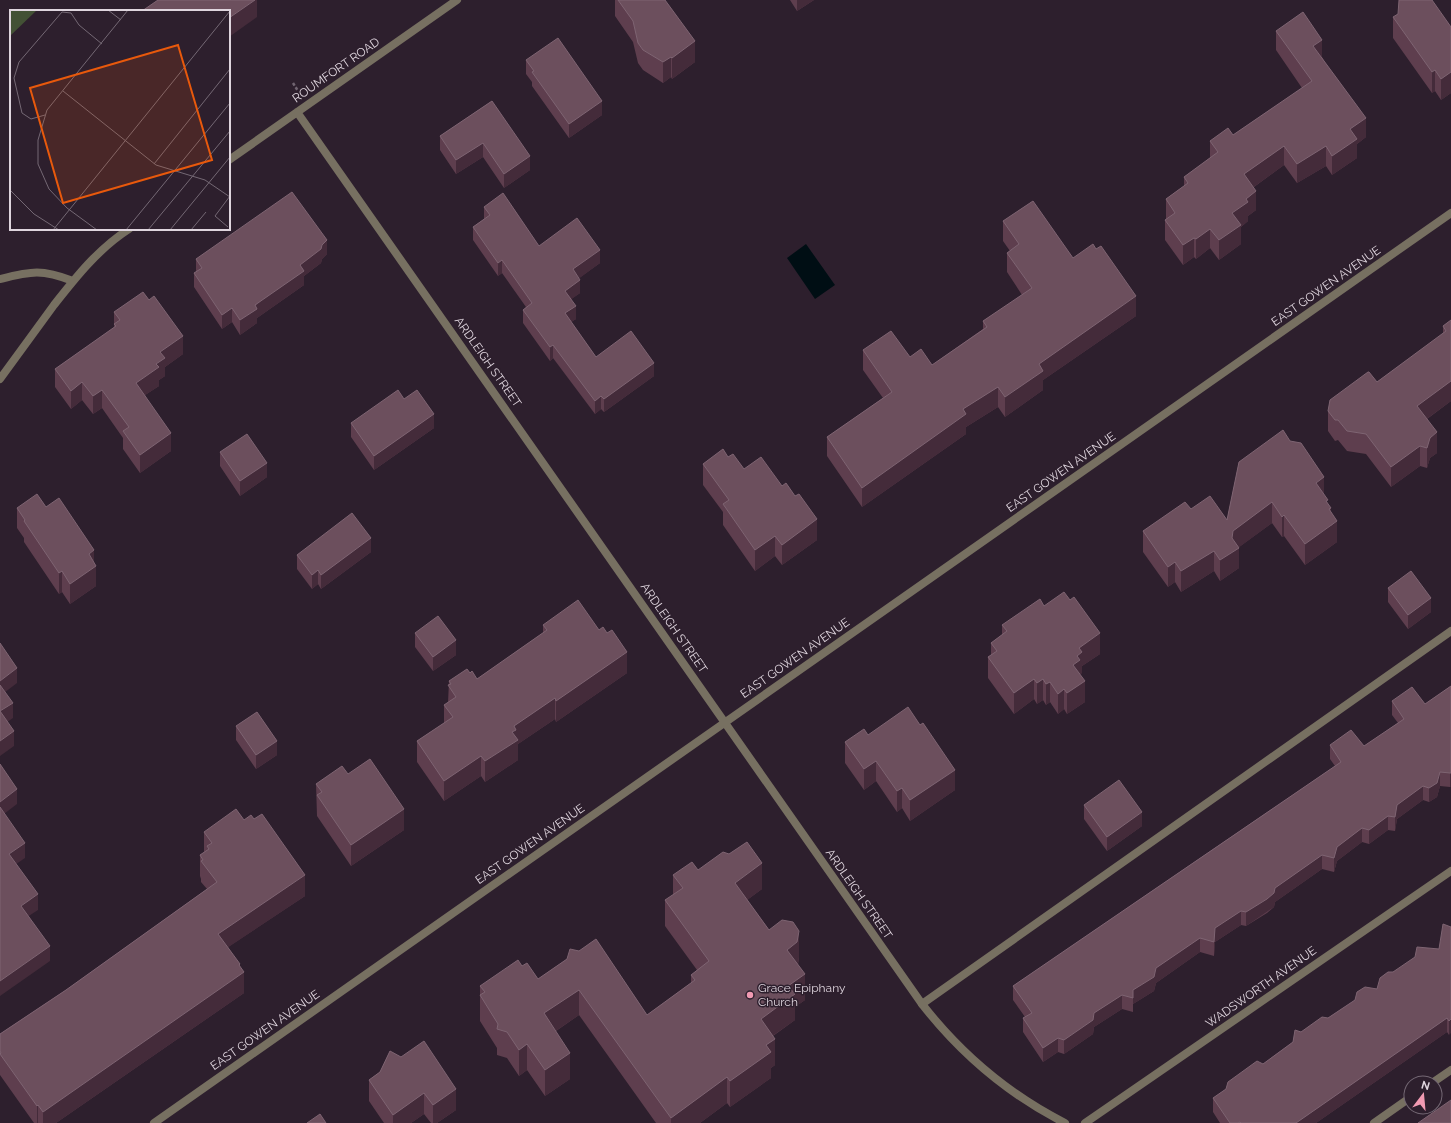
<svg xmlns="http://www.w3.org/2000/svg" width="1451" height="1123" viewBox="0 0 1451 1123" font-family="Raleway,sans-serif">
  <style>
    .water { fill: #000e14 }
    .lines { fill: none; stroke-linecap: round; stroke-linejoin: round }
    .path { stroke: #716471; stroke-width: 2.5; stroke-dasharray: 3 2; stroke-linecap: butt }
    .lane { stroke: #777061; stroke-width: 8 }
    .street { stroke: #777061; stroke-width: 8 }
    .wall { fill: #5e3e4e }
    .shaded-wall { fill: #442b3a }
    .building { fill: #6c4f5d; stroke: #7e6472 }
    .poi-dot { fill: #f19ab2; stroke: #2d1f2d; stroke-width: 1.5 }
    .labels { text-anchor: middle; stroke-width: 3; stroke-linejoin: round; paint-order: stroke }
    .street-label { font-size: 12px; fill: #dfd5de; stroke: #2d1f2d }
    .poi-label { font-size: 12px; fill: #dfd5de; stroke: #2d1f2d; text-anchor: start }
    .inset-road { fill: none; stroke: #746874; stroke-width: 1 }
    .view { fill: #e8590c; fill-opacity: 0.15; stroke: #e8590c; stroke-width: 2 }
    .inset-edge { fill: none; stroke: #dfd5de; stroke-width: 2 }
  </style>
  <rect width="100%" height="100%" fill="#2d1f2d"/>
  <!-- water -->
  <path class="water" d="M806,244L835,285L815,299L787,258Z"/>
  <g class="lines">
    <!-- path -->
    <path class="path" d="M293,83L298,91"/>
    <!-- lane -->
    <path class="lane" d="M922,1004L1451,631
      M1432,1083L1451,1070
      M1374,1123L1411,1097"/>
    <!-- street -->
    <path class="street" d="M297,112L922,1004C961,1054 1008,1094 1065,1123
      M229,160L457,0
      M0,279C32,271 42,269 73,281
      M0,379C18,354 36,330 54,305C76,277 98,249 129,229
      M154,1123L1451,213
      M1085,1123L1451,871"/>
  </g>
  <!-- wall -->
  <path class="wall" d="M615,0H665L695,62L672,79L671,77L663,83L643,70L638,63L633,42L615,16Z
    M790,0H814L797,11Z
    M1393,17L1451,27V93L1441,100L1435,91L1432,93L1393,38Z
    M1276,31L1322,57L1366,137L1357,144V158L1332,175L1326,166L1297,183L1284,165L1254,187L1256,210L1248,216V221L1241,227V244L1219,260L1210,248L1196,259L1194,257L1183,265L1165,240V220H1166V199L1184,186V177L1210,158V141L1233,135L1302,88L1276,50Z
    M526,60L602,115L569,138L532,86V82L526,74Z
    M492,101L530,170L504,188L483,157L456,174L440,150V136Z
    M484,207L539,246L600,263L579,278L580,293L571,299L576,319L571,322L596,357L654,376L604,412L601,409L595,414L553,358L550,361L523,323V310L526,307L502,273L498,276L473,240V227L484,219Z
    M1003,221L1073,258L1136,316L1043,380V390L1005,417L998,407L966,427V434L862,507L827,456V437L883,398L863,370V350L910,357L932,365L983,329V321L1022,295L1007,272V253L1010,251L1003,241Z
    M327,254L322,259L321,263L304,276V285L257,318V323L240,335L232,322L222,329L194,287V273L196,272V259Z
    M114,312L183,354L165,367V376L159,380V386L145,395L171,451L140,473L123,449V438L102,408L93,414L82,400L71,409L55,387V369L114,328Z
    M1451,320V401L1427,419L1437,453L1430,458L1427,468L1420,466L1391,487L1366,454L1347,451L1338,440L1335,441L1328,431V411L1377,382L1443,334V326Z
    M404,399L434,428L374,470L351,437V423Z
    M220,452L267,477L240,496L220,466Z
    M728,457L744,469L817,540L782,565L775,556L755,571L723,525V512L703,485V464Z
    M1239,462L1324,495L1331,512L1337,542L1305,565L1284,536L1282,537L1272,523L1239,547V568L1220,581L1214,571L1181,592L1175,582L1168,587L1143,552V531L1191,509L1227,520Z
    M46,507L94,562L96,586L70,604L62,592L59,594L24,542V538L17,528V508Z
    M371,552L321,589L318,584L312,589L297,569V555Z
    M1388,588L1431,612L1408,629L1388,602Z
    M1044,606L1100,654L1082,666V673L1080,674V675L1085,702L1067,714L1064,709L1058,714L1050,702L1046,705L1043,700L1037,704L1034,699L1014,714L988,678V657L991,655V643L1002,635V625Z
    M543,625L627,673L556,722L555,719L518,744V760L485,782L481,776L444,801L417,762V741L444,723V705L448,703L449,681L470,673L477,679L543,633Z
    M415,633L456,655L433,671L415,647Z
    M1451,686V787H1450L1440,786L1437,797L1429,802L1423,800L1397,819L1395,831L1388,830L1369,844L1362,842L1337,861L1334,872L1322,869L1275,902L1274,907L1267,913L1246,926L1241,925L1215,942L1214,956L1200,952L1156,983L1154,991L1133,1004V1012L1122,1009L1094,1027L1093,1034L1064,1054L1058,1052L1043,1062L1023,1032V1018L1025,1017L1013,1000V986L1335,766L1330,759V745L1364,746L1398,723L1392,715V701L1425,704Z
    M236,726L277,755L256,769L236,740Z
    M868,735L955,790L910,821L902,808L897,812L876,781L864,790L845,763V742Z
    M316,784L404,830L351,866L317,816Z
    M1084,805L1142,826L1107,851L1084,819Z
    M244,820L305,896L228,947L240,967L244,993L56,1123H34L0,1075V1034L66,990L207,889L201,882V879L200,876V855L204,852V832Z
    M698,870L762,889L747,900L769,930L799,957L798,965L805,1000L795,1007V1020L773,1036L775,1065L771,1068V1078L730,1107L727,1103L700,1123H656L579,1015L556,1031L570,1079L545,1096L527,1070L519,1076L507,1058L497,1055V1048L480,1021V986L522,966L538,979L567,959L647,1015L691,983V975L697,970L665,926V900L673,895V875Z
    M1451,927L1449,1035L1447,1032L1316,1123H1220L1213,1112V1098L1263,1064L1293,1042L1301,1032L1328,1018L1377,989L1393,972L1439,949Z
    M390,1051L456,1110L437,1123H431L424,1114L411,1123H384L369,1101V1080L380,1072Z"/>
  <!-- shaded-wall -->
  <path class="shaded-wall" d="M255,0H257V17L229,37V18Z
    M797,0H814L797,11Z
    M1322,40V59L1313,46Z
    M695,41V62L672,79V58Z
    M671,57V77L663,83V62Z
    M1435,70V91L1432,93V72Z
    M1451,72V93L1441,100V79Z
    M602,101V115L569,138V124Z
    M1366,118V137L1357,144V158L1332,175V156L1350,129Z
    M483,143V157L456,174V160Z
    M1284,146V165L1244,194V174Z
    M1326,146V166L1297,183V164Z
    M530,156V170L504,188V174Z
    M1256,191V210L1248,216V221L1241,227V244L1219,260V240L1232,213L1246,199Z
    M1210,229V248L1196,259V239Z
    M1194,238V257L1183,265V245Z
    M327,240V254L322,259L321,263L304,276V285L257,318V323L240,335V320L322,245Z
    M600,250V263L573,283V269Z
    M502,260V273L498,276V263Z
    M580,280V293L565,304V291Z
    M1136,296V316L1043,380V390L1005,417V397L1039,364Z
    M576,306V319L565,326V313Z
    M232,308V322L222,329V315Z
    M183,336V354L165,367V376L159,380V386L136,401V383L156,364L160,352Z
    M553,345V358L550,361V347Z
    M654,363V376L604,412V399Z
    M1451,381V401L1417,426V406Z
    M82,382V400L71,409V391Z
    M998,387V407L966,427V434L862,507V488L963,409Z
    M102,390V408L93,414V396Z
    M601,396V409L595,414V401Z
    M434,414V428L374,470V456Z
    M1437,432V453L1430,458L1427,468V448L1430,438Z
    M171,433V451L140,473V455Z
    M1420,446V466L1391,487V467Z
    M267,463V477L240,496V481Z
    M1324,477V498L1316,483Z
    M1272,502V523L1234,551L1239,548V568L1220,581V560L1232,538L1233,531Z
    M1331,508V526L1337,521V542L1305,565V544L1329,509Z
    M1284,515V536L1282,537V517Z
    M817,519V540L782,565V545Z
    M775,536V556L755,571V550Z
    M371,538V552L321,589V575Z
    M94,550V567L96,566V586L70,604V584L89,554Z
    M1214,551V571L1181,592V571Z
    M1175,562V582L1168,587V567Z
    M318,570V584L312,589V575Z
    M62,571V592L59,594V573Z
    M1431,598V612L1408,629V615Z
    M1100,633V654L1082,666V673L1080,674V681L1073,665L1077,656L1079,648Z
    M456,640V655L433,671V657Z
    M627,652V673L556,722V701Z
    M17,668V683L0,696V681Z
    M1034,679V699L1014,714V693Z
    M1043,679V700L1037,704V683Z
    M1085,681V702L1067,714V693Z
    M1050,682V702L1046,705V684Z
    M1064,689V709L1058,714V694Z
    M555,698V719L518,744V760L485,782V761L512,732L514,726Z
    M13,703V718L0,727V711Z
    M14,731V746L0,756V741Z
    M277,741V755L256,769V755Z
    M481,756V776L444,801V781Z
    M876,761V781L864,790V769Z
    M955,770V790L910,821V800Z
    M1440,772V786L1437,797L1429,802V788Z
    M1450,773H1451V787H1450Z
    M1423,786V800L1397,819L1395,831V817L1397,805Z
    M902,788V808L897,812V791Z
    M17,789V804L0,817V802Z
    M404,809V830L351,866V845Z
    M1142,812V826L1107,851V837Z
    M1388,816V830L1369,844V830Z
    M1362,828V842L1337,861L1334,872V858L1337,847Z
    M25,843V858L9,869V854Z
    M1322,855V869L1275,902L1274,907L1246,926V912L1275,888Z
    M762,863V889L735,909V883Z
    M305,875V896L218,954V934Z
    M38,894V910L21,921V906Z
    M1241,911V925L1215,942L1214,956V942L1215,928Z
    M799,931V957L797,968L787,950Z
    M1200,938V952L1156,983L1154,991L1133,1004V1012V990L1156,968Z
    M50,946V961L0,996V981Z
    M240,964V974L244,972V993L56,1123H43V1112Z
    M805,974V1000L795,1007V1020L761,1044V1019L788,986Z
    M579,990V1015L544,1039V1013Z
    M1122,995V1009L1094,1027L1093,1034L1064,1054V1040L1094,1013Z
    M1447,1018V1032L1316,1123H1296Z
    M1451,1019V1033L1449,1035V1021Z
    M1058,1038V1052L1043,1062V1048Z
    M775,1039V1065L771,1068V1078L730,1107V1081L766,1045Z
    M527,1044V1070L519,1076V1050Z
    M570,1053V1079L545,1096V1070Z
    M727,1077V1103L700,1123H671V1118Z
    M456,1089V1110L437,1123H433V1105Z
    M424,1093V1114L411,1123H393V1115Z
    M38,1105V1123H37V1106Z"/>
  <!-- building -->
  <path class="building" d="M158,0H255L229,18V11H142Z
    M618,0H665L695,41L672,58L671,57L663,62L643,50L638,43L633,21Z
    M1399,0H1432L1451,27V72L1441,79L1435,70L1432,72L1393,17L1398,14Z
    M1303,12L1322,40L1313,46L1366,118L1350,129L1357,139L1332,156L1326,146L1297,164L1284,146L1244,174L1256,191L1246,199L1248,202L1232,213L1241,225L1219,240L1210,229L1196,239L1194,238L1183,245L1165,220L1175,213L1166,199L1188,183L1184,177L1218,152L1210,141L1228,128L1233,135L1312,81L1276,31Z
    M558,38L602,101L569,124L532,72L534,71L526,60Z
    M492,101L530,156L504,174L483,143L456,160L440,136Z
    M292,192L327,240L322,245L321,249L300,265L304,271L255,305L257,309L240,320L232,308L222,315L194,273L202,268L196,259Z
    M503,193L539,246L577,218L600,250L573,269L580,280L565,291L576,306L565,313L596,357L631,331L654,363L604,399L601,396L595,401L553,345L550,347L523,310L532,303L502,260L498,263L473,227L490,215L484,207Z
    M1033,201L1073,258L1093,244L1096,249L1101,246L1136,296L1039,364L1043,371L1005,397L998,387L963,409L966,414L862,488L827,437L892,392L863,350L891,331L910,357L921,349L932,365L987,327L983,321L1032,288L1007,253L1019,244L1003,221Z
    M143,292L149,300L154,296L183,336L160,352L165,358L156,364L159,367L136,383L171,433L140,455L123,431L129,427L102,390L93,396L82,382L71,391L55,369L116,326L114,324L120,320L114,312Z
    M1451,320V381L1417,406L1437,432L1430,438L1427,448L1420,446L1391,467L1366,434L1347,431L1338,420H1335L1328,411L1330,400L1368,372H1369L1377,382L1446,331L1443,326Z
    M398,390L404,399L417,390L434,414L374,456L351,423Z
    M1283,430L1290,441L1301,443L1324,477L1316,483L1328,500L1326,501L1331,508L1329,509L1337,521L1305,544L1284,515L1282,517L1272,502L1233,531L1232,538L1239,548L1220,560L1214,551L1181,571L1175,562L1168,567L1143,531L1185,502L1191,509L1210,496L1227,520L1239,462Z
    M247,434L267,463L240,481L220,452Z
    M723,449L728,457L733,454L744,469L761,457L782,486L786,483L795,496L799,494L817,519L782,545L775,536L755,550L723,504L729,500L703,464Z
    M37,494L46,507L59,498L94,550L89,554L96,566L70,584L62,571L59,573L24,521L25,520L17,508Z
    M352,513L371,538L321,575L318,570L312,575L297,555Z
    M1411,571L1431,598L1408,615L1388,588Z
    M1064,592L1070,600L1074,597L1100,633L1079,648L1082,652L1077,656L1080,660L1073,665L1085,681L1067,693L1064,689L1058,694L1050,682L1046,684L1043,679L1037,683L1034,679L1014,693L988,657L997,651L991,643L1007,631L1002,625L1040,599L1044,606Z
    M578,600L599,630L603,627L607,633L612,630L627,652L556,701L555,698L514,726L516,730L512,732L518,740L485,761L481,756L444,781L417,741L453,717L444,705L456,697L448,685L451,684L449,681L467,669L470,673L472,671L477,679L547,630L543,625Z
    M438,616L456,640L433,657L415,633Z
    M0,643L17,668L0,681Z
    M0,685L13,703L0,711L14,731L0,741Z
    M1451,686V773H1450L1440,772L1437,783L1429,788L1423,786L1397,805L1395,817L1388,816L1369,830L1362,828L1337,847L1334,858L1322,855L1275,888L1274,893L1267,899L1246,912L1241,911L1215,928L1214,942L1200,938L1156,968L1154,977L1133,990V998L1122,995L1094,1013L1093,1020L1064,1040L1058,1038L1043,1048L1023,1018L1032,1013L1013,986L1341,762L1330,745L1351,730L1364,746L1404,719L1392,701L1412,687L1425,704Z
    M908,707L920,725L923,723L955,770L910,800L902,788L897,791L876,761L864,769L845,742L864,729L868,735Z
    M257,712L277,741L256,755L236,726Z
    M370,759L404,809L351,845L317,795L322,792L316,784L342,766L348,774Z
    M0,764L17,789L0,802Z
    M1119,780L1142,812L1107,837L1084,805Z
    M0,807L25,843L9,854L38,894L21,906L50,946L0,981Z
    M236,809L244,820L251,815L254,819L262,814L305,875L218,934L240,964L239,965L244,972L43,1112L38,1105L37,1106L0,1054L1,1053L0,1051V1034L66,990L217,882L201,861L203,860L200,855L209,849L207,846L212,843L204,832Z
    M747,842L762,863L735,883L769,930L782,920L793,922L799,931L797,942L787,950L805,974L788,986L795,994L761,1019L775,1039L766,1045L771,1052L730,1081L727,1077L671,1118L579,990L544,1013L570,1053L545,1070L527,1044L519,1050L507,1032L497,1029L498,1024L480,995L485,992L480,986L518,960L522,966L527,963L538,979L567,959L570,949L579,951L596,939L647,1015L695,980L691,975L709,961L665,900L683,888L673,875L692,862L698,870L723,852L729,854Z
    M1443,924L1451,927V1019L1449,1021L1447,1018L1296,1123H1241L1240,1122L1238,1123H1230L1213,1098L1226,1089L1228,1082L1257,1061L1263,1064L1293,1042L1295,1030L1301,1032L1322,1017L1328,1018L1355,1000L1357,992L1365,987L1377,989L1380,978L1388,972H1393L1415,957L1417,947L1439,949Z
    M424,1041L456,1089L433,1105L424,1093L393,1115L369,1080L380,1072L390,1051L401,1057Z
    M1451,1100V1123H1418Z
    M320,1114L326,1123H307Z"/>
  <!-- markers -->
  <circle class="poi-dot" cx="750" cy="995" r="4"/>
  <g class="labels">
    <!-- street labels -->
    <g class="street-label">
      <text transform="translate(336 70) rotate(-35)" y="4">ROUMFORT ROAD</text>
      <text transform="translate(1326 286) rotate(-35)" y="4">EAST GOWEN AVENUE</text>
      <text transform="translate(488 362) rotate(55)" y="4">ARDLEIGH STREET</text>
      <text transform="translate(1061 472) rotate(-35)" y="4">EAST GOWEN AVENUE</text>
      <text transform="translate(674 628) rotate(55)" y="4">ARDLEIGH STREET</text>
      <text transform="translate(795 658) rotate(-35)" y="4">EAST GOWEN AVENUE</text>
      <text transform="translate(530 844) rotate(-35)" y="4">EAST GOWEN AVENUE</text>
      <text transform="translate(859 894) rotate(55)" y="4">ARDLEIGH STREET</text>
      <text transform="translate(1261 987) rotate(-35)" y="4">WADSWORTH AVENUE</text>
      <text transform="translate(265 1030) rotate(-35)" y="4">EAST GOWEN AVENUE</text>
    </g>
    <!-- poi labels -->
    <g class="poi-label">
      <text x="758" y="992">Grace Epiphany<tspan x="758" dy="14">Church</tspan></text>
    </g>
  </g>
  <!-- overview -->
  <g transform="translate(10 10)">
    <rect width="220" height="220" fill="#2d1f2d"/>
    <path d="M0,0H27L0,26Z" fill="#435135"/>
    <path class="inset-road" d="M98,0L111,10M53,81L146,155L195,170L220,187M35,105L21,109L12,103L4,68L9,52L52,2L61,3L69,15L92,34M144,154L220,59M0,180L24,204L49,220M218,217L205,206L220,186M43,220L220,1M87,220L57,198L39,179L28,154V130L37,100L118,0M116,220L220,93M138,220L220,121M160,220L220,147M181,220L196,202"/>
    <path class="view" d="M168,35L202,150L53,193L20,78Z"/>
    <rect width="220" height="220" class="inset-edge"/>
  </g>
  <!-- north arrow -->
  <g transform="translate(1423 1095) rotate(16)"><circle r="19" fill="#2d1f2d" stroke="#746874"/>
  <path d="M0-3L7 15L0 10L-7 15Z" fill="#f19ab2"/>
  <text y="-6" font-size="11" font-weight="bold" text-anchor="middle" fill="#dfd5de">N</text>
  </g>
</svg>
